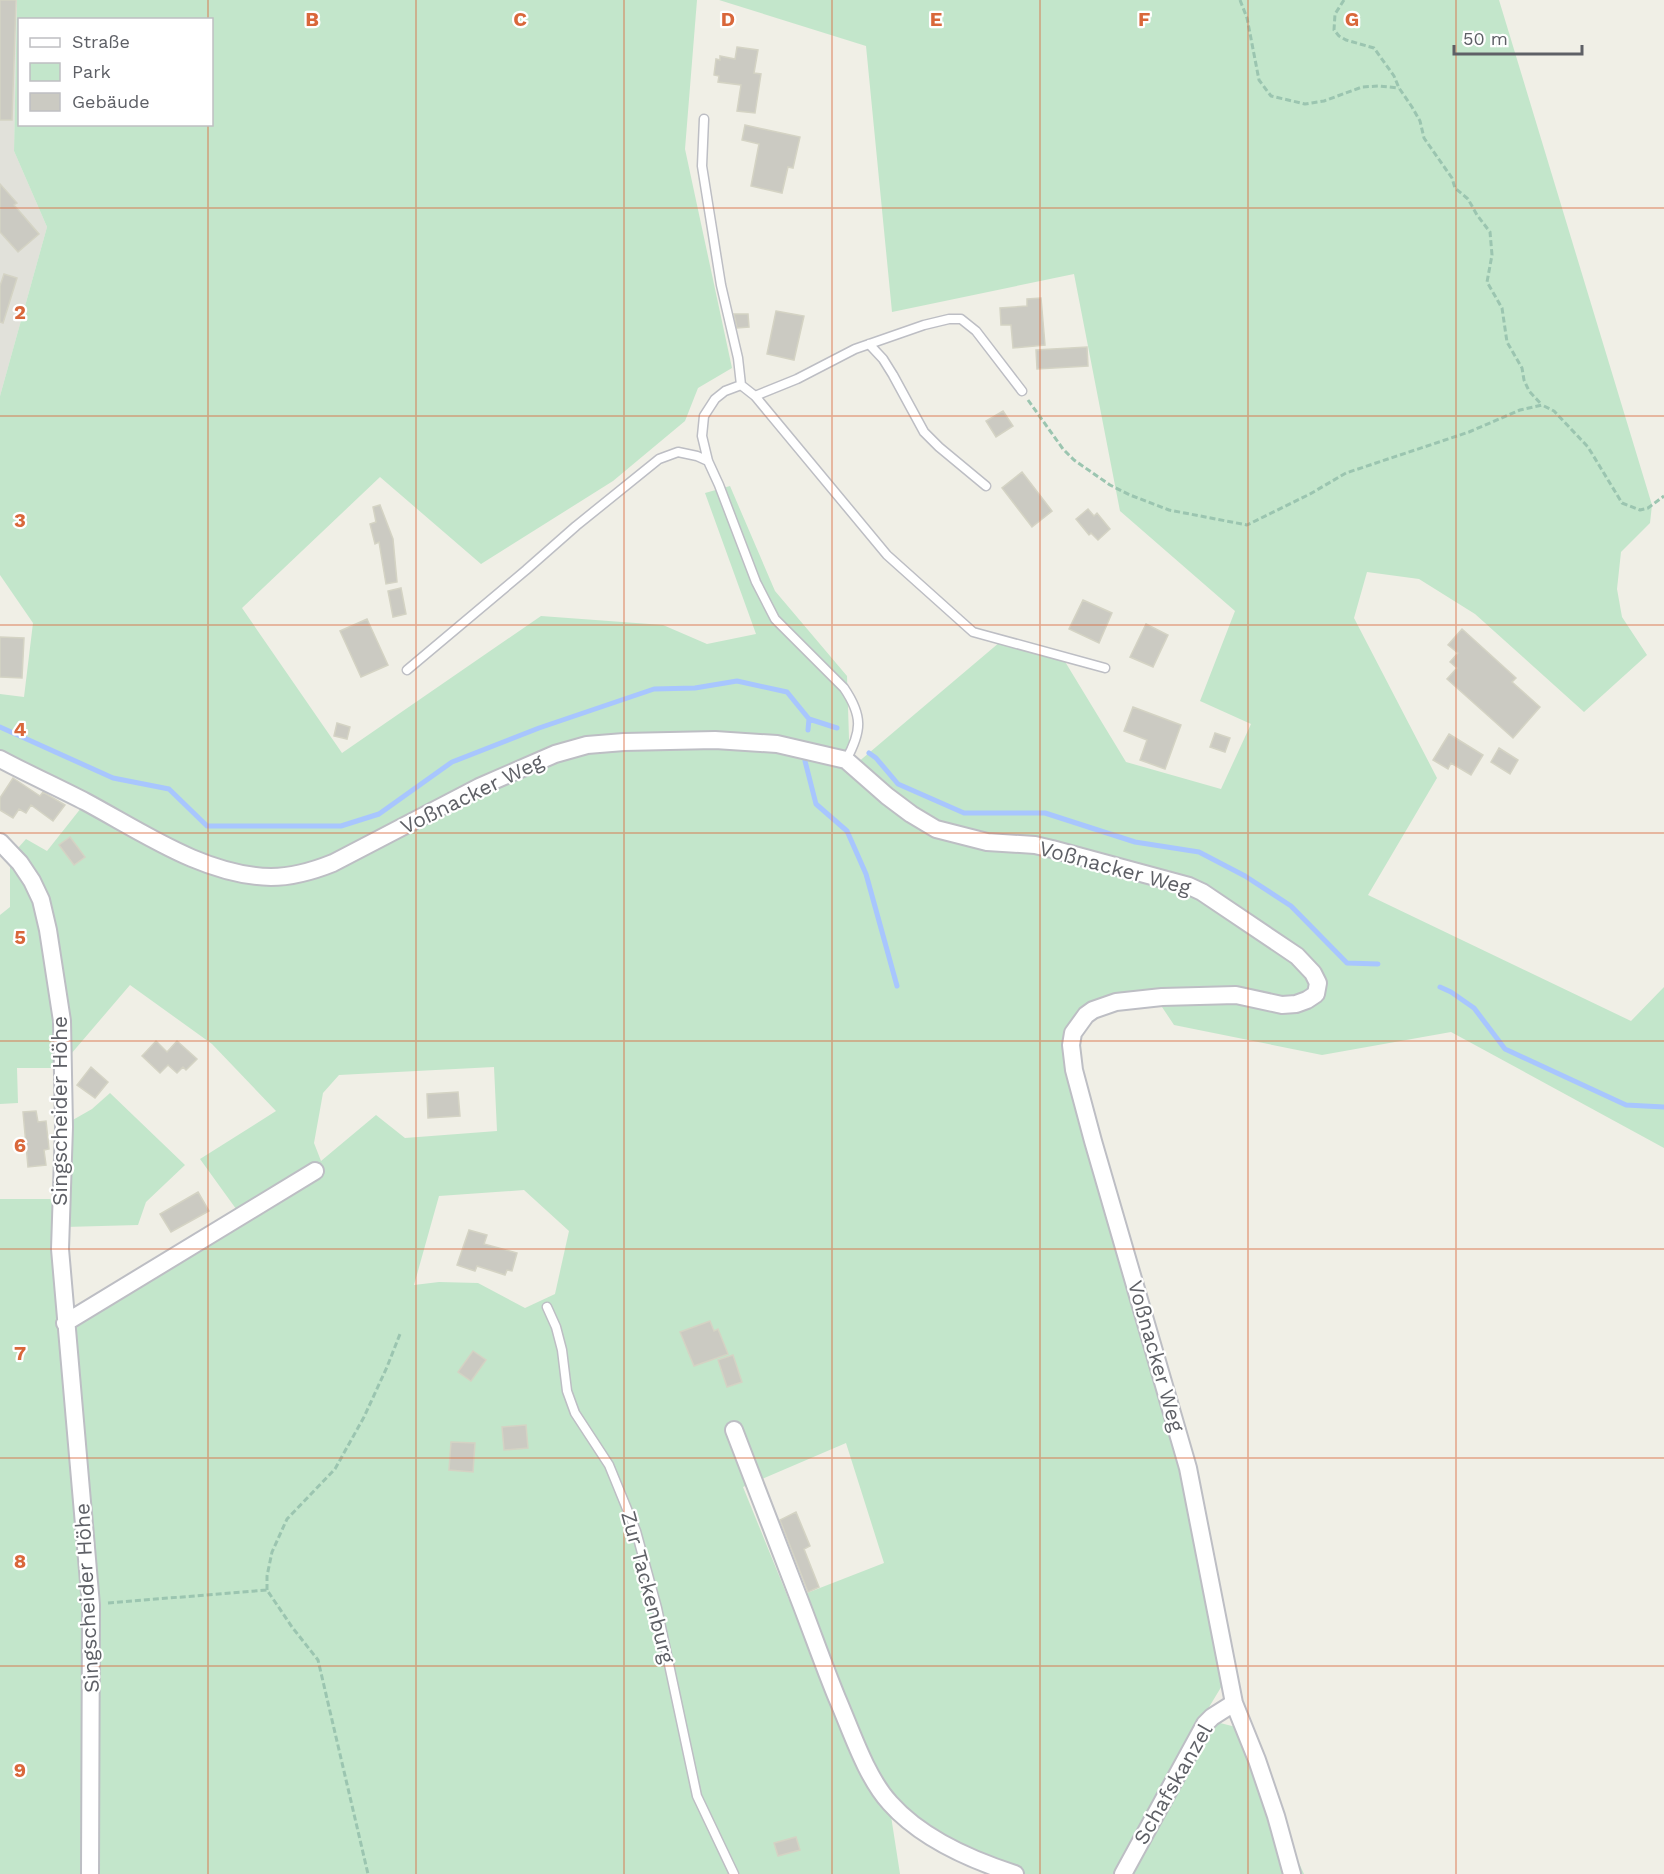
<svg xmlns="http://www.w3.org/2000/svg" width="1664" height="1874" viewBox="0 0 1664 1874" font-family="'Work Sans',sans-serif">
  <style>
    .industrial { fill: #e1e1da }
    .green { fill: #c3e6cb; fill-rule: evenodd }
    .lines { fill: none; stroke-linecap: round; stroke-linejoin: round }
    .stream { stroke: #a8c6fe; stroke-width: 5 }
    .building { fill: #cbcac2; stroke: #d4d3c4; stroke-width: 1.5 }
    .lane-casing { stroke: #bdbec4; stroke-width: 11 }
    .street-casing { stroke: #bdbec4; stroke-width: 20 }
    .path { stroke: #9bc5b0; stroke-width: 3; stroke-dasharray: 6 3; stroke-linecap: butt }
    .lane { stroke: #fff; stroke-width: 8 }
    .street { stroke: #fff; stroke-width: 16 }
    .grid { fill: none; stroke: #d9673a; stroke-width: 1.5; stroke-opacity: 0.55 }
    .labels { text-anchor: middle; stroke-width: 4.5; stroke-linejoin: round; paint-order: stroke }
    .street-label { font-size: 21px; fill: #5e6066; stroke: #fff }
    .grid-label { font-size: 20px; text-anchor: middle; font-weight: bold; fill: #d9673a; stroke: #fff; stroke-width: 4.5; stroke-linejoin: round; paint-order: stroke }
  </style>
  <rect width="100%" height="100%" fill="#f0efe6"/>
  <!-- industrial -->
  <path class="industrial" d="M0,0H17L14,151L47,227L0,396Z"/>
  <!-- green -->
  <path class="green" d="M17,0H697L685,149L732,368L698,388L685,421L613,481L481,564L380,477L242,608L342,753L541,616L663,625L707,644L756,634L705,493L730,486L775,591L847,676L850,769L1000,642L1064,660L1126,762L1221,789L1251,724L1200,701L1235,611L1120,511L1074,274L892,312L866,46L719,0H1499L1652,505L1650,523L1621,552L1617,589L1622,617L1647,655L1584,712L1475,614L1419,579L1367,572L1354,618L1437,778L1368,895L1631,1021L1664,987V1148L1451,1032L1322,1055L1174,1025L1152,992L1089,1005L1065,1046L1187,1479L1223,1684L1168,1775L1115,1874H1003L954,1856L891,1816L900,1874H0V1199H56L71,1121L92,1109L110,1093L185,1165L146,1202L138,1225L65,1227L67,1289L74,1307L85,1306L239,1213L200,1159L276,1111L212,1044L130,985L59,1068H17L18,1103L0,1104V915L10,907V857L26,839L47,851L85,803L0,763V694L24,697L33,623L0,575V396L47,227L14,151ZM20,20H212V124H20ZM494,1067L497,1131L405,1138L376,1115L321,1161L314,1143L323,1093L339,1075ZM524,1190L569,1231L555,1294L525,1308L478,1283L439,1282L414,1285L439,1196ZM846,1443L884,1563L789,1600L743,1487Z
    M1212,1721L1236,1727L1304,1874H1126Z"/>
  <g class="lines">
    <!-- stream -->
    <path class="stream" d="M0,727L113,778L169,789L207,826H341L379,814L452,762L539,728L654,689L695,688L737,681L787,692L809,719L837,728
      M808,730L809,719
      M869,753L876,758L898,784L964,813H1045L1135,842L1199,852L1245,876L1291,906L1347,963L1378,964
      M805,761L816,804L847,831L866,874L897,986
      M1440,987L1451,992L1474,1008L1505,1049L1626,1105L1664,1107"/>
  </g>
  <!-- building -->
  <path class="building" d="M0,0H16L12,120H0Z
    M737,47L758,50L754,73L761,74L755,113L737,111L741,85L718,82L719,76L714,75L716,59L720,60V56L735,59Z
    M745,125L800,137L793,168L788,167L782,193L751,186L759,144L742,140Z
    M0,184L17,203L14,205L39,234L18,252L0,232Z
    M4,274L17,278L3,323L0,322V286Z
    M1041,298L1045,345L1013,348L1011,325H1001L1000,308L1027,306V299Z
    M776,311L804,316L794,360L767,354Z
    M734,314H748L749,327L737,328Z
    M1087,347L1088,366L1037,369L1036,350Z
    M1003,411L1013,426L996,437L986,421Z
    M1022,472L1052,511L1032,527L1002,488Z
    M380,505L393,539L397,582L386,584L379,542L375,544L370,524L376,522L373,507Z
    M1088,509L1094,516L1097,513L1110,529L1098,540L1091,533L1089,535L1076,519Z
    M401,588L406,614L393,617L388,591Z
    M1083,600L1112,613L1099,643L1069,629Z
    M367,619L388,665L361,677L340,631Z
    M1146,624L1168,635L1153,667L1130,657Z
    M1462,629L1516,678L1512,682L1540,707L1513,738L1447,679L1457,668L1450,662L1458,653L1448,645Z
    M0,637L24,638L22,678L0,677Z
    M1133,707L1181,725L1165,769L1140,760L1147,740L1124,731Z
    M337,723L350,727L347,739L334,736Z
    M1215,733L1230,738L1225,752L1210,747Z
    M1449,734L1483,755L1471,775L1451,763L1448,769L1433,760Z
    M1499,748L1518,760L1510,774L1491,762Z
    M13,778L40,796L43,792L65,805L53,821L31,805L26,813L19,809L13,818L0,810V798Z
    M70,837L85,857L74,865L59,845Z
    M156,1041L167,1052L177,1041L197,1059L186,1070L183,1067L177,1073L168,1065L160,1073L142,1056Z
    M91,1067L108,1082L95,1098L77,1085Z
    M458,1092L460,1116L428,1118L427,1094Z
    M36,1111L38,1122L46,1121L49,1149L44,1150L46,1165L28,1167L23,1112Z
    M198,1192L209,1211L171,1232L160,1214Z
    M469,1230L487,1235L484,1244L517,1253L512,1271L507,1270L505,1275L477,1266L475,1271L457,1265Z
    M710,1321L714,1331L718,1329L728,1354L694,1366L680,1332Z
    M473,1351L486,1360L471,1381L458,1372Z
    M733,1355L742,1382L727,1387L718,1360Z
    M526,1425L528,1448L504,1450L502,1427Z
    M451,1442L475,1443L473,1472L449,1470Z
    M796,1512L810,1546L804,1549L819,1587L808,1592L780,1520Z
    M796,1837L800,1850L778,1856L774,1843Z"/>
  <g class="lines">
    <!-- lane casing -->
    <g class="lane-casing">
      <path id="lane" d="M704,119L702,166L721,285L738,358L741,385
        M869,344L883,359L893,375L924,432L939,447L986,486
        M741,385L755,396L887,555L973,632L1105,668
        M741,385L725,391L715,399L704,416L702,436L708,461L719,485L756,582L775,619L844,688C863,716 862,731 846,760
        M755,396L797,379L855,349L924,325L949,319H961L976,331L1022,391
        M407,670L526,570L576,526L659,459L678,452L697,456L708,461
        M547,1307L556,1327L562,1350L567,1391L575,1413L609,1465L636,1531L657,1608L697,1796L734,1874"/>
    </g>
    <!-- street casing -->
    <g class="street-casing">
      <path id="street" d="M0,759C28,774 57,787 86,802C142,832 205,876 271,877C293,877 313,871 333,863L479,787L555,754L587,745L624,742L715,740L777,744L846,760L887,796L911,814L936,829L987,842L1035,845L1052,849L1189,886L1202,892L1297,956L1313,973L1318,983L1316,994L1307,1000L1296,1004L1282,1005L1236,995L1162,997L1116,1002L1093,1010L1086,1015L1073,1033L1071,1045L1074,1070L1093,1141L1188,1468L1234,1703L1257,1760L1276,1816L1292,1874
        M0,842L20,863L32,881L41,900L48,930L62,1021L64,1127L60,1249L91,1605L90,1874
        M65,1323L315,1171
        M734,1430C755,1485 776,1540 798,1596C811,1629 823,1664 837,1698C851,1730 866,1777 890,1803C922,1839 971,1860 1015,1874
        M1123,1874L1205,1724L1212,1717L1234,1703"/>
    </g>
    <!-- path -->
    <path class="path" d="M1240,0L1247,18L1259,80L1271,96L1305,104L1324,101L1362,87L1379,86L1399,88
      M1344,0L1335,14L1334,30L1339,36L1346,40L1374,48L1394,76L1399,88L1412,107L1420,121L1424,138L1452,178L1455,188L1468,199L1477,215L1490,232L1492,255L1487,282L1502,308L1507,342L1522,368L1524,380L1529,391L1542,405
      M1028,400L1063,449L1074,460L1110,485L1130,495L1169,510L1247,525L1310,494L1346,473L1469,432L1520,410L1542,405L1554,411L1588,447L1622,503L1640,510L1648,508L1664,496
      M267,1590V1576L272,1552L287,1519L335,1469L364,1417L387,1367L400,1334
      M108,1603L267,1590L292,1627L318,1660L368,1874"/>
    <!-- lane -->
    <use href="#lane" class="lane"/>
    <!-- street -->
    <use href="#street" class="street"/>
  </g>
  <!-- grid -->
  <path class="grid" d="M208,0V20M416,0V1874M624,0V1874M832,0V1874M1040,0V1874M1248,0V1874M1456,0V1874M208,124V1874M0,208H1664M0,416H1664M0,625H1664M0,833H1664M0,1041H1664M0,1249H1664M0,1458H1664M0,1666H1664"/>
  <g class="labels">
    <!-- street labels -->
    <g class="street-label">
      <text transform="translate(472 794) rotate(-26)" y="7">Voßnacker Weg</text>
      <text transform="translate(1115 868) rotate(15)" y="7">Voßnacker Weg</text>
      <text transform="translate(60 1111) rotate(-90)" y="7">Singscheider Höhe</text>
      <text transform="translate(1156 1356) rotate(74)" y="7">Voßnacker Weg</text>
      <text transform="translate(648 1587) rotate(75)" y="7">Zur Tackenburg</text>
      <text transform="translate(87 1598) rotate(-93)" y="7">Singscheider Höhe</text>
      <text transform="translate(1173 1784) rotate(-60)" y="7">Schafskanzel</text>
    </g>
  </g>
  <g class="grid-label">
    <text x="312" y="26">B</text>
    <text x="520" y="26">C</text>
    <text x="728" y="26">D</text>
    <text x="936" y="26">E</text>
    <text x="1144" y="26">F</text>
    <text x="1352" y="26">G</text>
    <text x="20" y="319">2</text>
    <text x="20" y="527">3</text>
    <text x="20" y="736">4</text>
    <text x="20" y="944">5</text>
    <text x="20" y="1152">6</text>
    <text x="20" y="1360">7</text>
    <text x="20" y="1568">8</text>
    <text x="20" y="1777">9</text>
  </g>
  <!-- legend -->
  <rect x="18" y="18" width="195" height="108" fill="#ffffff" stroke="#bfbfc2" stroke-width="1.5"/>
  <rect x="30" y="38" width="30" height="9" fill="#ffffff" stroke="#bfbfc2" stroke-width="1.5"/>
  <text x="72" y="48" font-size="18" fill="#5e6066">Straße</text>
  <rect x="30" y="63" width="30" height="18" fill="#c3e6cb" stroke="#bfbfc2" stroke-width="1.5"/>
  <text x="72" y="78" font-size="18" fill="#5e6066">Park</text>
  <rect x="30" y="93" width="30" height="18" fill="#cbcac2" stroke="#bfbfc2" stroke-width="1.5"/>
  <text x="72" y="108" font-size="18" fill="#5e6066">Gebäude</text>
  <!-- scale -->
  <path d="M1454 45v9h128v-9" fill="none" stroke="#5e6066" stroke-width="3"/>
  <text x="1463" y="45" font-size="18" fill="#5e6066" stroke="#ffffff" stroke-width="4.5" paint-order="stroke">50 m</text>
</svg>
